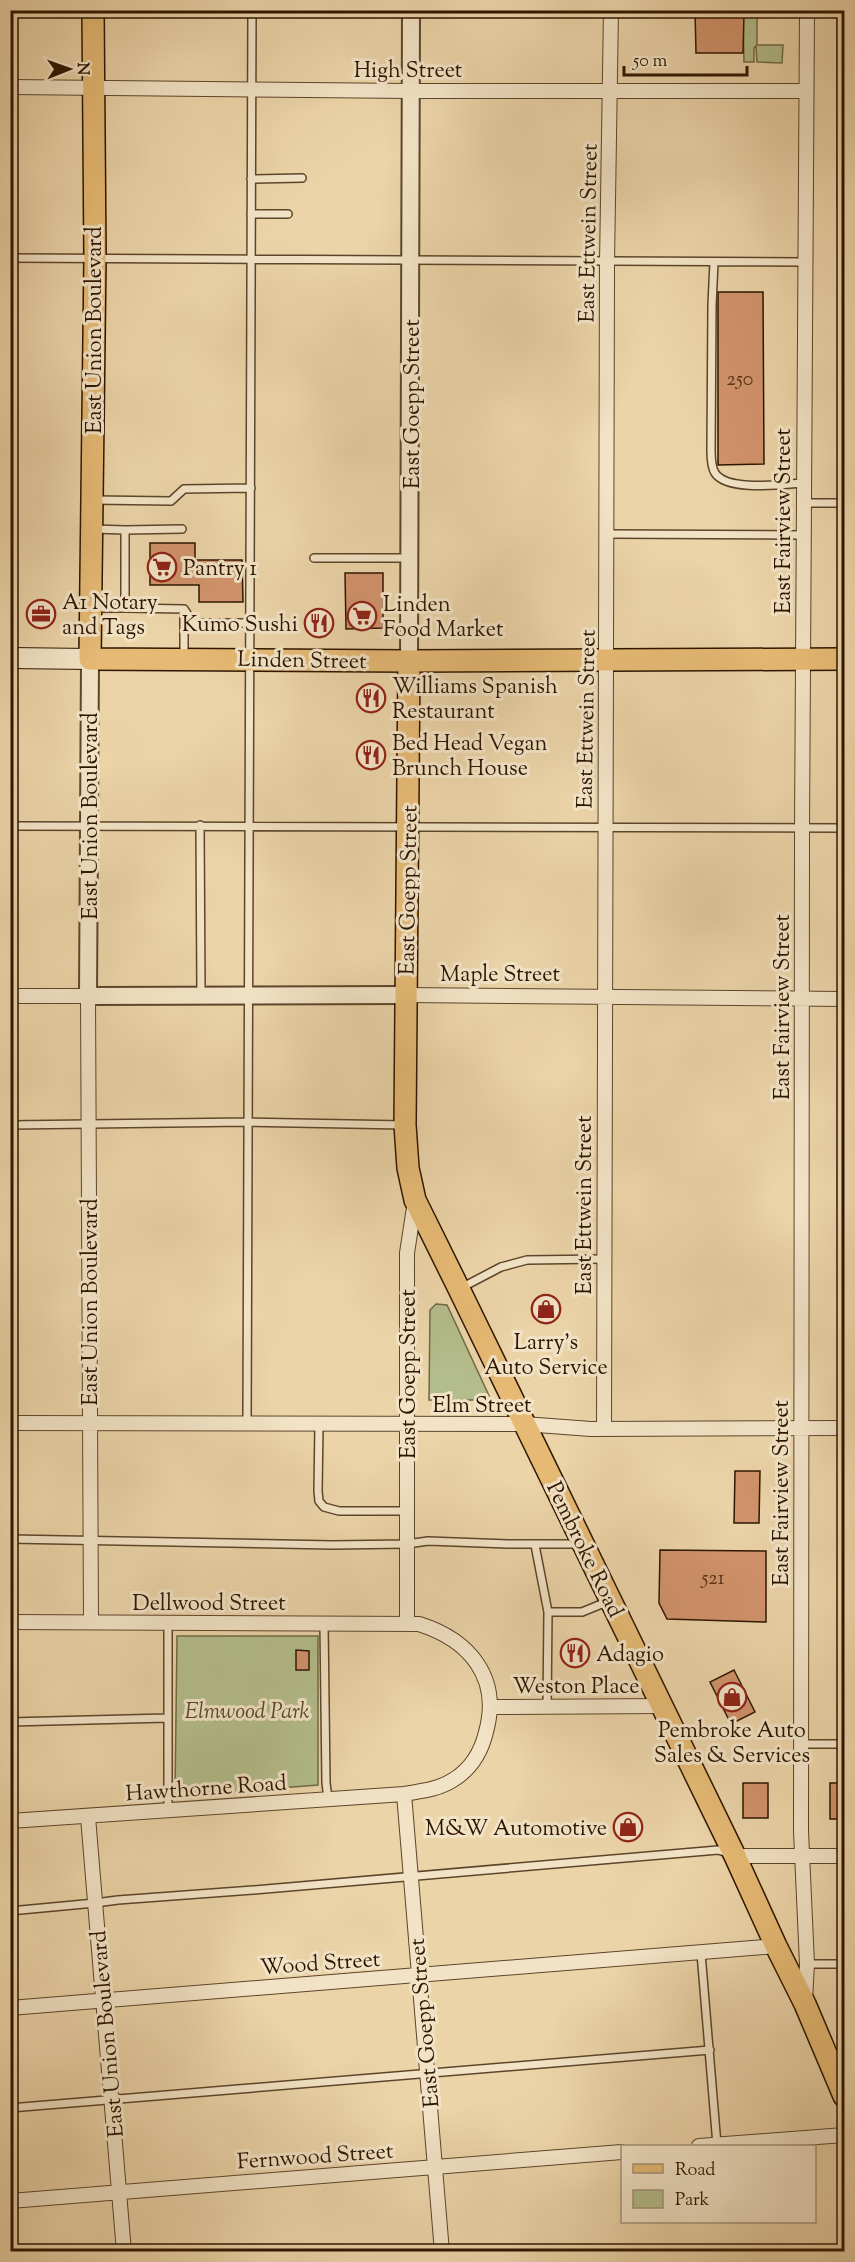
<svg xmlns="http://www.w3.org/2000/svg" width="855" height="2262" viewBox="0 0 855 2262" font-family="'Sorts Mill Goudy',serif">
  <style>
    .green { fill: #b3bd8b; stroke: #706946; stroke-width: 1.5 }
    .building { fill: #d1936b; stroke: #2e1500; stroke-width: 1.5 }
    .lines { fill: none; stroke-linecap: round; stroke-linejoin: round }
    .service-casing { stroke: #5d452a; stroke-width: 10 }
    .minor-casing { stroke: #5d452a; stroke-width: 16 }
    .tertiary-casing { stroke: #5d452a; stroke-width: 20 }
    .secondary-casing { stroke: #2e1500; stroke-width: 22 }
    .primary-casing { stroke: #2e1500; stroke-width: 24 }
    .service { stroke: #f2e3c6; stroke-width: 7 }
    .minor { stroke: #f2e3c6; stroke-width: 14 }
    .tertiary { stroke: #f2e3c6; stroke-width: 16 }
    .secondary { stroke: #f2e3c6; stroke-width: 20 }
    .primary { stroke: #e6ba74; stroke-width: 21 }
    .labels { text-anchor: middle; stroke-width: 6; stroke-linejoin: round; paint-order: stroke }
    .number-label { font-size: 20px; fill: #57341b }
    .street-label { font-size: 22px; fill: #2e1500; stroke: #f2e3c6 }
    .poi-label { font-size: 22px; fill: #2e1500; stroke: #f2e3c6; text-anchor: start }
    .park-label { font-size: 22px; font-style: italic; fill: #56472a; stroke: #f2e3c6 }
  </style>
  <rect width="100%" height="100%" fill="#ebd4a8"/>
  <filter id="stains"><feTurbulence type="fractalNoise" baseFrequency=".00333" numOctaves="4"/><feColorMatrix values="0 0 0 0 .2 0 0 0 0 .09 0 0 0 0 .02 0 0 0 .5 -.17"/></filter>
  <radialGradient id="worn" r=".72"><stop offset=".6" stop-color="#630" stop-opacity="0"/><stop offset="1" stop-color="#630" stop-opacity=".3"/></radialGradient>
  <!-- green -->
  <path class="green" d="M722,11H757V45H783L782,63L757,62L756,46L754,48V62H744L743,12L722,16Z
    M837,11H844V206H837Z
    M436,1304L447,1305L491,1400H429L430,1310Z
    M177,1636H318V1785L175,1796Z"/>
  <!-- building -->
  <path class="building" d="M695,10L744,14L743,53H696Z
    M718,292H763L764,464L718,465Z
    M150,543H195V560H242L243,602H199V585H150Z
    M345,573H383V628L346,629Z
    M735,1471H760L759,1523H734Z
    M660,1550L766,1551V1622L667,1619L659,1603Z
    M296,1650L309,1651V1670H296Z
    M734,1670L755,1712L731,1724L710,1682Z
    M743,1783H768V1818H743Z
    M830,1783H844V1819H830Z"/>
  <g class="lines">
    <!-- service casing -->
    <g class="service-casing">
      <path id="service" d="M251,179L302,178
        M251,214H288
        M10,258L805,262
        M714,262L712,305L711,450C711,457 711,467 715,473C727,492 784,484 804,483
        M93,500L171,501L184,489L251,488
        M804,503H844
        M94,529L125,530
        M182,529L125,530V608L184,609L193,623H250
        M608,534L804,535
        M314,558H410
        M94,608H125
        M184,609V657
        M200,825L201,994
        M10,826L844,828
        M10,1125L247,1122L404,1125
        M461,1288L501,1267L527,1260L604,1259
        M247,1424L252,10
        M319,1425L318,1491L319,1501L324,1507L339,1511H407
        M10,1539L333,1545L407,1544L428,1541L508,1544H580
        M535,1545L548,1612
        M324,1623L326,1783L328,1798
        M168,1624V1810
        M547,1707L548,1612H582L609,1601
        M10,1722L167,1718
        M801,1744H844
        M10,1911L95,1903L118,1900L253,1890L718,1850L728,1853
        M701,1953L717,2145
        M807,1964H844
        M10,2108L710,2050"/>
    </g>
    <!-- minor casing -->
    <g class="minor-casing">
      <path id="minor" d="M10,87L411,91H806
        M406,995L844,999
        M10,996H88L91,1622
        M10,1423L524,1424L591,1429L844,1428
        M604,1429L607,263L611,10
        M10,1622L419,1624C470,1640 501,1678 486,1732C481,1753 471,1769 453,1780C437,1790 421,1791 404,1794L10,1821
        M407,1624V1253L415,1201
        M490,1707L662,1706
        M404,1794L442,2252
        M88,1817L124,2252
        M735,1856H844
        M805,1999L807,1964L801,1831L802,828L807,10
        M10,2008L776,1946
        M699,2146L844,2135
        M10,2201L622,2152"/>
    </g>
    <!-- tertiary casing -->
    <g class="tertiary-casing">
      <path id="tertiary" d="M90,659L88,996L406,995
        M409,661L411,10"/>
    </g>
    <!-- secondary casing -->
    <g class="secondary-casing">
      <path id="secondary" d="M10,658L90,659"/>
    </g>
    <!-- primary casing -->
    <g class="primary-casing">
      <path id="primary" d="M93,10L95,258L90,659L409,661L844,659
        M409,661L405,1125L408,1168L415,1200L459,1289L735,1856L776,1946L805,2004L844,2096"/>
    </g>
    <!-- service -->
    <use href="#service" class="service"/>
    <!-- minor -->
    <use href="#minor" class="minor"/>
    <!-- tertiary -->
    <use href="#tertiary" class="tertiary"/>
    <!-- secondary -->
    <use href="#secondary" class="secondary"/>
    <!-- primary -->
    <use href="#primary" class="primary"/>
  </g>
  <!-- icons -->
  <defs>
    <g id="supermarket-ring" transform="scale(1.5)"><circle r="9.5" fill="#f2e3c6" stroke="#8f2418" stroke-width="1.5"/><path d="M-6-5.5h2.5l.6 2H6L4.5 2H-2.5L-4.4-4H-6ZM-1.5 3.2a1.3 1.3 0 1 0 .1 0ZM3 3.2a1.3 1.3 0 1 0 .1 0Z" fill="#8f2418"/></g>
    <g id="office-ring" transform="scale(1.5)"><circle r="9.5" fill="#f2e3c6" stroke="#8f2418" stroke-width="1.5"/><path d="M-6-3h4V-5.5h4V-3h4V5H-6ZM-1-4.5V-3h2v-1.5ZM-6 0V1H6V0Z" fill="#8f2418"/></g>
    <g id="restaurant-ring" transform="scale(1.5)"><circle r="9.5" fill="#f2e3c6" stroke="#8f2418" stroke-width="1.5"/><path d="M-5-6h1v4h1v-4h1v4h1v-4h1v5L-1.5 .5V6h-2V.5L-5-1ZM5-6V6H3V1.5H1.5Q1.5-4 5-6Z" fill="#8f2418"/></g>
    <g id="shop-ring" transform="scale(1.5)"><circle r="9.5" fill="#f2e3c6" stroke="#8f2418" stroke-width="1.5"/><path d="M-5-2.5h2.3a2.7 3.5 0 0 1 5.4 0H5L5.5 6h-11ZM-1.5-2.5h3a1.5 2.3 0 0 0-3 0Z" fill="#8f2418"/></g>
  </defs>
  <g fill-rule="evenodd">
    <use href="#supermarket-ring" x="162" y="567"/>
    <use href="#office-ring" x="41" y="614"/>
    <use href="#supermarket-ring" x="362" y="616"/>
    <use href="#restaurant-ring" x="319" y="623"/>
    <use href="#restaurant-ring" x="371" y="698"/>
    <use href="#restaurant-ring" x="371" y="755"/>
    <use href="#shop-ring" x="546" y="1309"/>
    <use href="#restaurant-ring" x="575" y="1653"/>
    <use href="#shop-ring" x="732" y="1697"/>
    <use href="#shop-ring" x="628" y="1827"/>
  </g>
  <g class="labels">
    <!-- number labels -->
    <g class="number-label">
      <text x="740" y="385">250</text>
      <text x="713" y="1584">521</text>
    </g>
    <!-- street labels -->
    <g class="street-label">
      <text x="408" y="77">High Street</text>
      <text transform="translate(587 233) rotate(-89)" y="8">East Ettwein Street</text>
      <text transform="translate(93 330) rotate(-90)" y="8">East Union Boulevard</text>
      <text transform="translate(411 404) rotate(-90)" y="8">East Goepp Street</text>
      <text transform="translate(782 521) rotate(-90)" y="8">East Fairview Street</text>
      <text transform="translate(302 659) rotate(1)" y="8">Linden Street</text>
      <text transform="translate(585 719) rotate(-89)" y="8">East Ettwein Street</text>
      <text transform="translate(89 816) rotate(-90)" y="8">East Union Boulevard</text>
      <text transform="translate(407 890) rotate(-89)" y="8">East Goepp Street</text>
      <text x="500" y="981">Maple Street</text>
      <text transform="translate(781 1007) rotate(-90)" y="8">East Fairview Street</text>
      <text transform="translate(583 1205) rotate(-90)" y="8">East Ettwein Street</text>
      <text transform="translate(89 1302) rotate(-90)" y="8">East Union Boulevard</text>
      <text transform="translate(407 1374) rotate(-90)" y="8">East Goepp Street</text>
      <text x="482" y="1412">Elm Street</text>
      <text transform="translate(780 1493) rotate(-90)" y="8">East Fairview Street</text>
      <text transform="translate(586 1549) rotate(64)" y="8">Pembroke Road</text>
      <text x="209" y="1610">Dellwood Street</text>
      <text x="576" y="1693">Weston Place</text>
      <text transform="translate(206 1787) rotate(-4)" y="8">Hawthorne Road</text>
      <text transform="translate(320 1962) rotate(-4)" y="8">Wood Street</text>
      <text transform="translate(423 2023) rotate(-95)" y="8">East Goepp Street</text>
      <text transform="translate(106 2034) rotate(-95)" y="8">East Union Boulevard</text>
      <text transform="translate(315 2155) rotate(-4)" y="8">Fernwood Street</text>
    </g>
    <!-- poi labels -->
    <g class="poi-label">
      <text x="183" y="575">Pantry 1</text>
      <text x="62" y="609">A1 Notary<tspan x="62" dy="25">and Tags</tspan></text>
      <text x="383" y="611">Linden<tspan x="383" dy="25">Food Market</tspan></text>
      <text x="298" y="631" text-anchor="end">Kumo Sushi</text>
      <text x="392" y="693">Williams Spanish<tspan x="392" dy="25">Restaurant</tspan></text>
      <text x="392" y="750">Bed Head Vegan<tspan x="392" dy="25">Brunch House</tspan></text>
      <text x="546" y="1349" text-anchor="middle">Larry's<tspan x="546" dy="25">Auto Service</tspan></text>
      <text x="596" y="1661">Adagio</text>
      <text x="732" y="1737" text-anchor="middle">Pembroke Auto<tspan x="732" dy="25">Sales &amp; Services</tspan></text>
      <text x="607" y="1835" text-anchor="end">M&amp;W Automotive</text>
    </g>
    <!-- park labels -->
    <g class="park-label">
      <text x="247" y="1718">Elmwood Park</text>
    </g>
  </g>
  <!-- margin -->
  <rect width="855" height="2262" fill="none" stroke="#ebd4a8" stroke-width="36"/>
  <rect x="12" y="12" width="831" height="2238" fill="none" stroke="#2e1500" stroke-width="3"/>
  <rect x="18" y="18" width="819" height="2226" fill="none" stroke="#2e1500" stroke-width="1.5"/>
  <!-- legend -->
  <rect x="621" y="2145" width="195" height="78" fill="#f2e3c6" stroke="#a49177" stroke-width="1.5"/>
  <rect x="633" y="2164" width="30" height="9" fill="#e6ba74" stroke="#a49177" stroke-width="1.5"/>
  <text x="675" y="2175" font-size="18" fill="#2e1500">Road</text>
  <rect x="633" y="2190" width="30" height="18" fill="#b3bd8b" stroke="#a49177" stroke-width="1.5"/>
  <text x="675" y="2205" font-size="18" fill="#2e1500">Park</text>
  <!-- north arrow -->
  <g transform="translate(69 69) rotate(89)" stroke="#f2e3c6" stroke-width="4.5" paint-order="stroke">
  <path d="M0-4.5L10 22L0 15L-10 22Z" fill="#2e1500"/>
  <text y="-9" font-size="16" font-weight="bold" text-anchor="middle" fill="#2e1500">N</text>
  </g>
  <!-- scale -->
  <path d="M624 66v9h123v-9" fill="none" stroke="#2e1500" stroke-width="3"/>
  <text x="633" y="66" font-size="18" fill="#2e1500" stroke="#f2e3c6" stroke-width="4.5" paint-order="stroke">50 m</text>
  <rect width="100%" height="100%" filter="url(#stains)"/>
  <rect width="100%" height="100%" fill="url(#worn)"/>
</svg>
